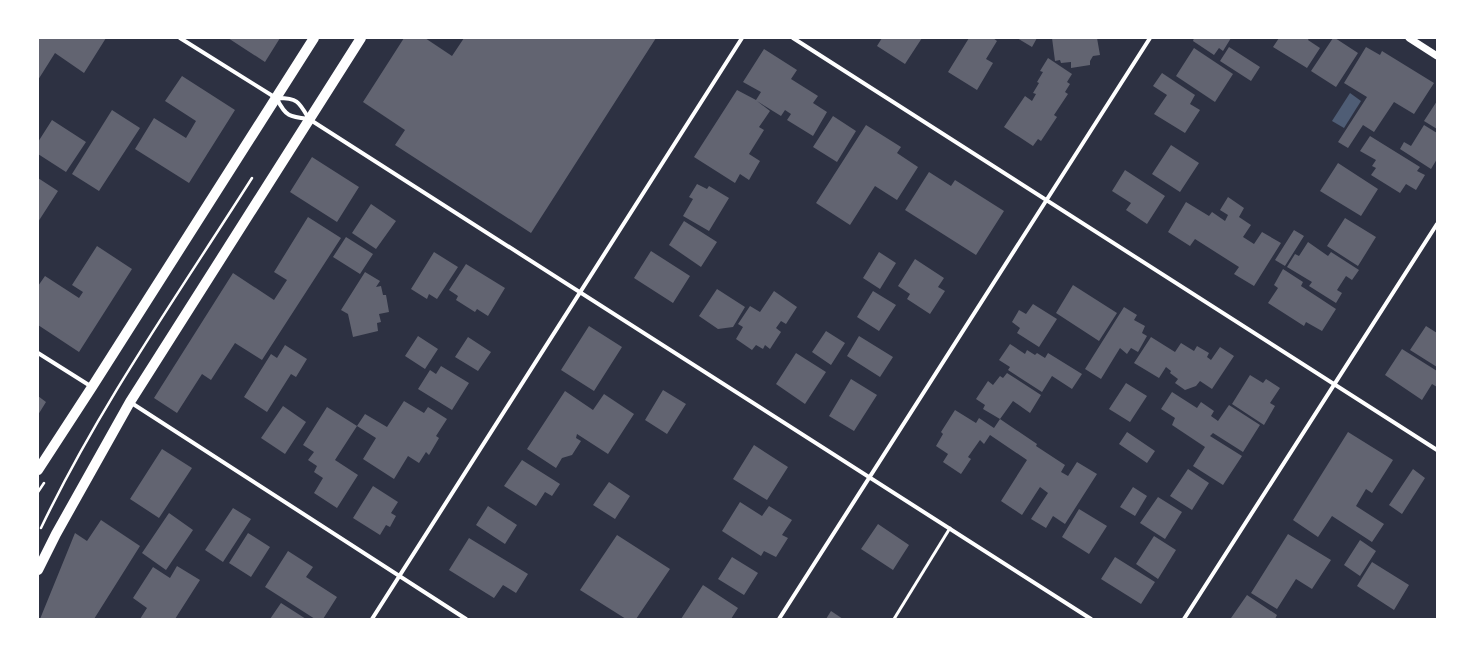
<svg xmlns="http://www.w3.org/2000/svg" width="1475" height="657" viewBox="0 0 1475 657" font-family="'Archivo Narrow',sans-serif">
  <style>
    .water { fill: #4f5d75 }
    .building { fill: #626471 }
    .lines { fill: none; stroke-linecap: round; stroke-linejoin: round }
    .path { stroke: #fff; stroke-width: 2.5 }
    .service { stroke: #fff; stroke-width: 3 }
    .minor { stroke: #fff; stroke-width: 4 }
    .tertiary { stroke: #fff; stroke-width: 7 }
    .primary { stroke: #fff; stroke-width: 10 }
  </style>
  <rect width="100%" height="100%" fill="#2d3142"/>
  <!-- water -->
  <path class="water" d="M1350,93L1361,101L1344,128L1332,121Z"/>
  <!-- building -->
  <path class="building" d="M38,38H106L84,73L55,53L38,80Z
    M228,38H280L265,62Z
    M404,38H425L452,56L464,38H656L531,233L395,145L405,130L363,102Z
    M882,38H922L905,64L877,46Z
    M969,38H993L997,41L986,59L993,63L977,90L948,72Z
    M1017,38H1037L1032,47Z
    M1052,38H1097L1100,55L1093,56L1090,61V65L1071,68V62L1061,63L1060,60L1055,61Z
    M1194,38H1231L1223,51L1219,48L1214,55L1193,41Z
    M1279,38H1309L1308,40L1320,48L1307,68L1273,47Z
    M1333,38H1335L1358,53L1336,87L1311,71Z
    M1229,47L1260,67L1251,81L1220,61Z
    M1366,47L1380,55L1382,51L1434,83L1414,114L1394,102L1374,132L1363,125L1348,148L1338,142L1367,97L1344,83Z
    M1194,48L1233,74L1215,102L1176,76Z
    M764,49L797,70L791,79L818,96L813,103L827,112L813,136L787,120L791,114L785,110L781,116L757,101L770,111L759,127L764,130L749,154L760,161L749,180L740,174L735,183L694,157L737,90L756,100L761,92L743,82Z
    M1048,58L1072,74L1067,82L1070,84L1065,92L1068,94L1054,115L1057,117L1041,141L1038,139L1033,146L1004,127L1025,96L1032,101L1036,94L1033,93L1039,83L1037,82L1043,72L1040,71Z
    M1162,73L1195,95L1190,104L1200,110L1185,133L1154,114L1167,95L1153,86Z
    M182,76L235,110L189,183L135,149L154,118L186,138L196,121L165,101Z
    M1437,101V129L1424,121Z
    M112,110L140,128L99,191L72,174Z
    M833,116L856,131L837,162L813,147Z
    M52,120L86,142L66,172L38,154V142Z
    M866,125L901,147L897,153L918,167L897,200L875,186L850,225L816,203Z
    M1424,125L1437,133V159L1431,169L1400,149L1404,142L1411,146Z
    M1370,136L1420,167L1417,171L1425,175L1416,190L1406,184L1400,193L1371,175L1376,168L1372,166L1376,160L1360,151Z
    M1171,145L1199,163L1180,192L1152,174Z
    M312,157L359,187L337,222L290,192Z
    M1338,163L1378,189L1361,216L1320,191Z
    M1125,170L1165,196L1147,224L1126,210L1131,203L1112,191Z
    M929,172L951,186L955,180L1004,211L976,255L905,210Z
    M38,178L58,191L38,222Z
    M697,184L707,189L709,186L729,198L709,231L683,216L693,199L689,197Z
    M1228,197L1244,208L1239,217L1251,225L1243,237L1254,244L1262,232L1281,243L1254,286L1234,274L1239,267L1195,239L1190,246L1168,232L1186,202L1209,216L1212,212L1225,221L1228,215L1220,210Z
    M371,204L396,221L376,249L352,233Z
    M308,217L341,238L262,360L235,343L211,380L202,374L177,413L154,398L233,273L274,300L287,280L274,272Z
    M1345,218L1376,237L1358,266L1327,246Z
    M684,221L717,242L701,267L669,245Z
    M1294,230L1304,236L1285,266L1275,260Z
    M346,237L373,254L360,274L333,257Z
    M1308,242L1328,256L1331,252L1359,270L1352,280L1346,276L1337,290L1342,293L1336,303L1309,286L1312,282L1287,267L1295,254L1299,256Z
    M97,246L132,269L79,352L38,325V286L45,276L79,298L83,292L72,285Z
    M651,251L690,276L673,303L634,278Z
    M434,252L458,267L437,299L429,294L427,299L411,289Z
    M879,252L896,263L880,289L863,278Z
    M915,259L944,278L938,287L945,291L930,314L907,299L910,294L898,286Z
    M466,264L505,288L488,316L477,309L475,312L456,300L458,296L449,290Z
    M1283,269L1303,282L1301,286L1336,309L1322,331L1306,322L1304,326L1268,303L1278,288L1274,285Z
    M365,272L380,281L376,287L381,286L383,295H386L389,312L379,314L381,322L377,323L378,331L353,337L348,314L341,310Z
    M1073,285L1117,313L1099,341L1056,313Z
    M717,289L745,307L733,327L718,329L699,316Z
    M774,291L797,307L786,324L781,321L776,328L781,332L770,349L765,345L763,349L756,345L752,350L736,339L743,327L738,324L750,306L760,312Z
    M873,291L896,305L879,331L857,317Z
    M1033,304L1057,319L1039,347L1017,333L1020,328L1012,322L1019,310L1026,314Z
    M1124,307L1137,315L1134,320L1145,326L1142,333L1147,336L1138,352L1131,348L1127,354L1120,348L1101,379L1085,369Z
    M589,326L622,347L594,391L561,370Z
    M1426,326L1437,333V367L1410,350Z
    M826,331L845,343L831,365L812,352Z
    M418,336L438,349L425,369L405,356Z
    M859,336L893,357L880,377L847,356Z
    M468,337L491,352L478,371L455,357Z
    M1151,337L1175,352L1181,343L1194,351L1197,346L1209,353L1207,357L1211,360L1220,347L1234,356L1212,389L1200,381L1196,386L1185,390L1175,383L1178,379L1170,373L1171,371L1166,367L1159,378L1134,363Z
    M1010,344L1025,354L1027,350L1035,355L1037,353L1045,358L1048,353L1082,374L1072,389L1052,376L1042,392L1008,370L1010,367L999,360Z
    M285,345L307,359L296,377L291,374L267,412L244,397L271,354L277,358Z
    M1402,349L1437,371V387L1432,384L1422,400L1385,375Z
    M796,353L826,372L805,404L776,384Z
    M441,366L469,383L452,410L418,389L430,370L436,374Z
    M1007,373L1041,395L1030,413L1013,401L1000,419L983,409L985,405L976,399L988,381L993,385L1000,376L1003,378Z
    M1250,375L1263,383L1266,379L1280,388L1270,403L1275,406L1264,425L1232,404Z
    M851,379L877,395L854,431L829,416Z
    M1126,383L1147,396L1130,422L1109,409Z
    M663,390L686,404L667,434L645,420Z
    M565,391L593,410L604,394L634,414L608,454L577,434L576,438L581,441L572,455L562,458L556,468L527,449Z
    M1172,392L1197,408L1201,402L1214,411L1211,416L1218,421L1229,405L1260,425L1243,452L1213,433L1210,436L1242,456L1223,485L1193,466L1205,447L1172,425L1175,418L1161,409Z
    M38,396L46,402L38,415Z
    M404,401L424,413L428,407L447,419L436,436L439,438L429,455L426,452L419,463L408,456L394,479L363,459L376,438L357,426L365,414L387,427Z
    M283,406L306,422L285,454L261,438Z
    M327,407L357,426L335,460L358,475L337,508L314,493L323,478L314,472L317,466L308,460L314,452L303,445Z
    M955,410L976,423L979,418L994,428L1000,419L1037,444L1036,446L1065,465L1061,472L1068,476L1077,462L1097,474L1065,524L1053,516L1046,528L1031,519L1048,493L1040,487L1022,515L1001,501L1027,460L990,435L984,444L980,440L968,457L971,459L961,474L943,462L948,454L936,446L943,434L941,432Z
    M1127,432L1155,451L1147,463L1119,444Z
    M1348,432L1393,460L1372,493L1366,489L1356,506L1384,524L1372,542L1332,516L1318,537L1293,520Z
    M754,445L788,467L767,500L733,479Z
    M162,449L192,468L159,518L130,499Z
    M522,460L560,484L552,496L545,492L536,506L504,486Z
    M1188,469L1209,483L1192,510L1170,496Z
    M1413,469L1425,478L1402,514L1389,505Z
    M609,482L630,496L615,519L593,505Z
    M373,486L398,502L391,513L396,516L390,527L386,525L380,535L353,518Z
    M1133,487L1147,496L1135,516L1120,507Z
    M1158,497L1182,512L1165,539L1140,523Z
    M740,502L762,516L769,506L792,520L782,535L788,538L776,557L764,551L761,556L722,531Z
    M488,506L517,525L505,544L476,525Z
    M233,508L251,519L223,562L205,550Z
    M1079,509L1107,526L1089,554L1062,537Z
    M169,513L193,530L166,570L142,553Z
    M101,520L140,546L94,619H40L75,533L87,541Z
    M878,524L909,545L893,570L861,549Z
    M248,533L270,547L251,577L229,563Z
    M1288,534L1331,560L1312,589L1296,579L1277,609L1251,593Z
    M617,535L670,569L636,619H626L580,590Z
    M1154,536L1176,550L1158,579L1136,564Z
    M469,538L528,574L516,593L503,585L494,598L449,570Z
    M1360,540L1376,551L1360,576L1344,565Z
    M288,551L313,567L306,577L337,597L323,619H315L265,587Z
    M732,557L758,573L744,595L718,579Z
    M1115,557L1155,582L1141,604L1101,579Z
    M1372,562L1409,585L1394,610L1357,586Z
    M177,566L200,580L175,619H140L147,608L133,598L153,567L170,578Z
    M703,585L738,608L731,619H681Z
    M1247,595L1277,615L1275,619L1231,618Z
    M281,603L306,619H270Z
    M831,611L843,619H826Z"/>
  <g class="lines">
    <!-- path -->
    <path class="path" d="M38,492L44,483
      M41,528C100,405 179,293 252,178"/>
    <!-- service -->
    <path class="service" d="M894,619L950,528"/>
    <!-- minor -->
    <path class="minor" d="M180,38L276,98
      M793,38L1437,450
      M278,98C298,98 299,102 309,119
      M277,99C286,117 290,117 309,119L1091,619
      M38,353L92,387
      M130,402L466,619
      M372,619L742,38
      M779,619L1150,38
      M1184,619L1437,224"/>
    <!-- tertiary -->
    <path class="tertiary" d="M1409,38L1437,56"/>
    <!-- primary -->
    <path class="primary" d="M38,470L92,387L314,38
      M38,570L56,534L130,402L361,38"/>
  </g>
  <!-- border -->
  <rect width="1475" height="657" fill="none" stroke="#ffffff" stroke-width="78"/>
</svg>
